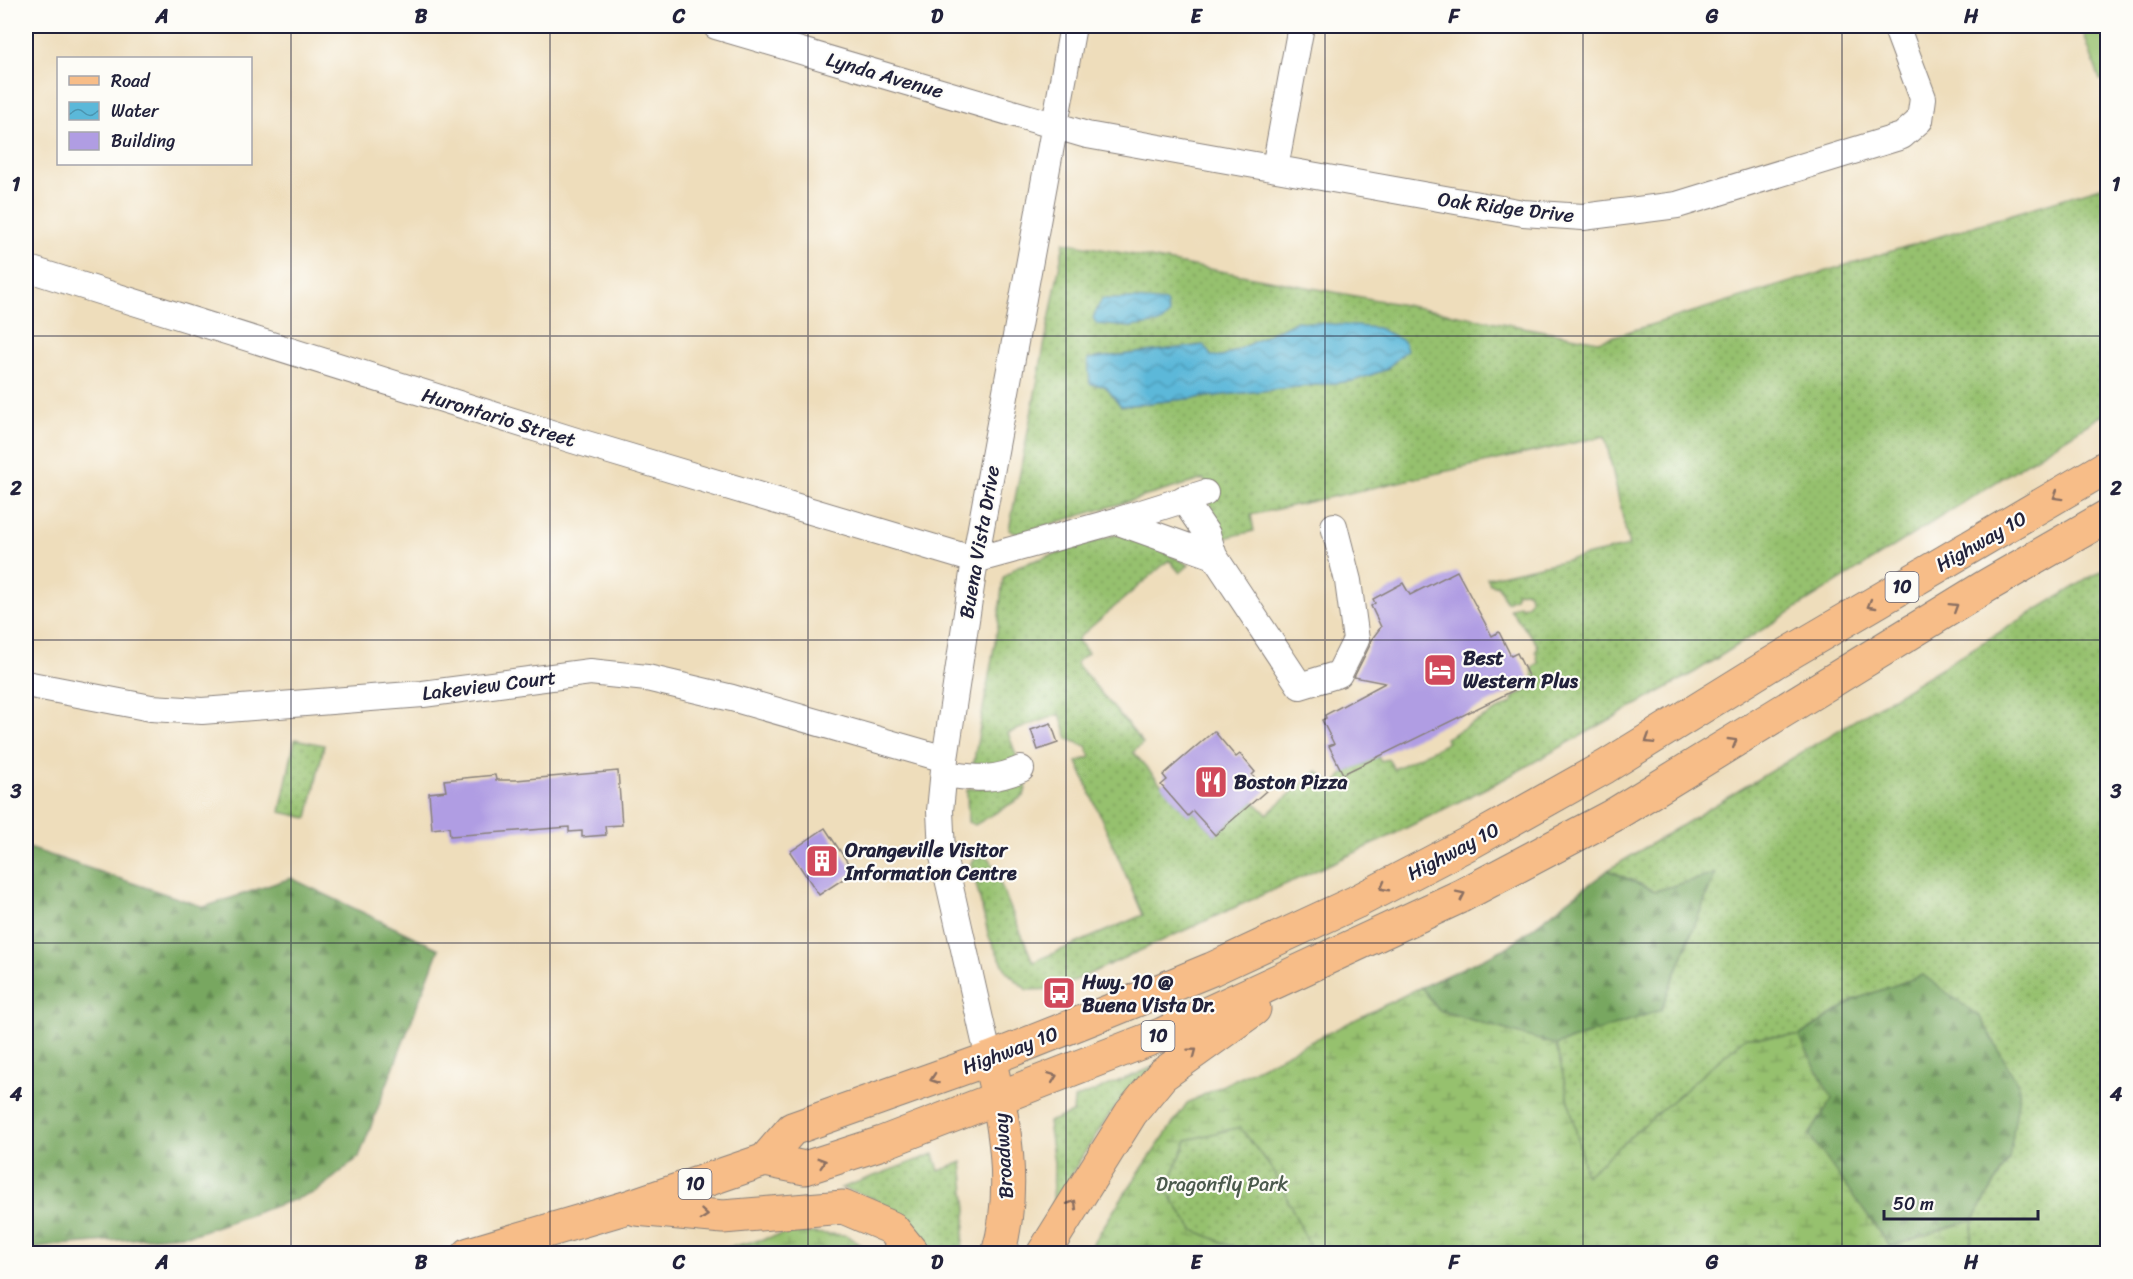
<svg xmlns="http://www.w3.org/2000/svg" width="2133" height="1279" viewBox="0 0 2133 1279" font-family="Sriracha,sans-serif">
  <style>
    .grass { fill: url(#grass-dots); stroke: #5c7254; stroke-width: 1.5; fill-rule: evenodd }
    .forest { fill: url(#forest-firs); stroke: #4d644e; stroke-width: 1.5 }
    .wetland { fill: url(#wetland-marsh); stroke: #5c7254; stroke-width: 1.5 }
    .garden { fill: #96c16e; stroke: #5c7254; stroke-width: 1.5 }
    .water { fill: url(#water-waves); stroke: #3e6d8a; stroke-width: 1.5 }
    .building { fill: #b09de3 }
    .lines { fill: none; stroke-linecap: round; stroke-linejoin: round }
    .minor-casing { stroke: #88807b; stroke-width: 28 }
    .major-casing { stroke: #88807b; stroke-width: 35 }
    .highway-casing { stroke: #88807b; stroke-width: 35 }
    .minor { stroke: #fff; stroke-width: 26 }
    .major { stroke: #f7bd88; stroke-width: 33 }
    .highway { stroke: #f7bd88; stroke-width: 33 }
    .oneway { stroke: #8c7062 }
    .grid { fill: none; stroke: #22223b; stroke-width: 1.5; stroke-opacity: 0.55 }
    .labels { text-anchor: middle; stroke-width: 4.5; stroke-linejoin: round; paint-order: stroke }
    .shield { fill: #fdfcf7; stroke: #646373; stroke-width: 1.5 }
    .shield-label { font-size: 18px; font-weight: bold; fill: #22223b }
    .street-label { font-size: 20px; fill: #22223b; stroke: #fdfcf7 }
    .poi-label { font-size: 20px; font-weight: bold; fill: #22223b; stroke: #fdfcf7; text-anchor: start }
    .park-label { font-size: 20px; fill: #4b5a4d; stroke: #fdfcf7 }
    .neatline { fill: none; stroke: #22223b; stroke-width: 2 }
    .grid-label { font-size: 20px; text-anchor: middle; font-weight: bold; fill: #22223b }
  </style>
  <defs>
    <pattern id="grass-dots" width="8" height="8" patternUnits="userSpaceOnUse" patternTransform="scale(1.5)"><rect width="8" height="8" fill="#96c16e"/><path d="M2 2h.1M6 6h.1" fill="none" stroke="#7a9c5c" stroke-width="1.8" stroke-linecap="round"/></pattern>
    <pattern id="forest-firs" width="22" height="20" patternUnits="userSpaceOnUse" patternTransform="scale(1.5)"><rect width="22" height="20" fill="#78a761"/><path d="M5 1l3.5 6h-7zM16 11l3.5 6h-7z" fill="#628851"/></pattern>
    <pattern id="wetland-marsh" width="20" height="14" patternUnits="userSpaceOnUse" patternTransform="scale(1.5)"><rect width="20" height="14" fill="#96c16e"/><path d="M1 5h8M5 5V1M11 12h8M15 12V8" fill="none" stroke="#7a9c5c"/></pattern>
    <pattern id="water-waves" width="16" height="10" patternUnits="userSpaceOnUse" patternTransform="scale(1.5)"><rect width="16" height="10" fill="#5bb8d9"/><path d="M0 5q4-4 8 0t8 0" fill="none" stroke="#4b95b1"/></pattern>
  </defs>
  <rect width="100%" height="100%" fill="#fdfcf7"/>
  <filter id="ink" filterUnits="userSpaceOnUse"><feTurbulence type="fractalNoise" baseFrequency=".0167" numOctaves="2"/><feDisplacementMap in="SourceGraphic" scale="12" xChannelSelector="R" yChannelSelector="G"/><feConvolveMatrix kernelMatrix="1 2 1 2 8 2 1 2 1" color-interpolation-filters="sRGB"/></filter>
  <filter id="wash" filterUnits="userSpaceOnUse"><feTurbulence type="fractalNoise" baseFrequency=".008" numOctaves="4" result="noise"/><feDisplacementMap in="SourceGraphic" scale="24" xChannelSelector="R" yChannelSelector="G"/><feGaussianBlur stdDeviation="1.35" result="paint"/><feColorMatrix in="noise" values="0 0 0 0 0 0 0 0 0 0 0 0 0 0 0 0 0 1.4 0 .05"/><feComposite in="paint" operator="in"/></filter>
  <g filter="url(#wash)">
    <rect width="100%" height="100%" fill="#edb"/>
    <!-- grass -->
    <path class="grass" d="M2107,185V412L1695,672L1502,780L1376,843L1056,989L1027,990L1007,972L989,937L971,863C978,857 981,854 990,859L1033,962L1143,915L1077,762L1091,757L1086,746L1068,739L1060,714L1008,733L1018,760L1000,766H973L998,625L1003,578L1018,566L1114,535H1132L1189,565L1180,573L1169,560L1077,639L1088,653L1076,663L1143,743L1133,752L1188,815L1193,811L1215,835L1253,801L1267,814L1317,771L1334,786L1343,774L1378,756L1380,761L1388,759L1394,769L1447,743L1445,738L1513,702L1512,698L1535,686L1532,668L1538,663L1536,651L1538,646C1530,632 1519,624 1510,609L1518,605L1523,607L1528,604L1530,599L1529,593L1524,591L1517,592L1515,598L1506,602L1498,586L1490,584L1487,578L1629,546L1605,436L1251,515L1254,531L1224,538C1216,528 1202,518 1211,505L1204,479L1017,534L1009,530L1064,242L1598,341ZM1296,321L1385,370L1353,381L1121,406L1105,386L1088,359L1203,345L1211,356L1223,357Z
      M2107,567V1253H1969L1974,1219L2009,1159L1856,999L1799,1036L1746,1037L1586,1176L1556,1045L1661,1010L1715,875L1655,891L1608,870Z
      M295,739L324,745L308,818L280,812Z
      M1026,781V788L1024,796L975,825L968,822L967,789Z
      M1156,1066L1126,1092L1107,1118L1080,1160L1053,1208L1054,1163L1048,1122L1073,1113L1074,1099Z
      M1240,1127L1275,1173L1313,1253H1240L1238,1249L1193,1230L1166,1190L1187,1140Z
      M934,1154L939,1171L962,1162L967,1210L961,1253H932C915,1217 878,1197 841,1188Z"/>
    <!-- forest -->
    <path class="forest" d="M26,847L204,907L291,878L439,949L359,1157L316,1192L194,1234L60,1245L26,1250Z
      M1608,870L1655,891L1715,874L1661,1010L1556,1045L1438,1010L1421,987L1506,948Z
      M1923,975L1980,1017L2020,1088L2009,1159L1974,1219L1890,1247L1808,1135L1799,1036L1856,999Z"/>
    <!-- wetland -->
    <path class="wetland" d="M1421,987L1438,1010L1556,1045L1586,1175L1746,1037L1799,1036L1832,1099L1809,1135L1890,1247L1974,1219L1969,1253H1313L1275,1173L1240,1127L1187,1140L1166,1190L1193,1230L1238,1249L1240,1253H1087L1119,1202L1187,1103Z
      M792,1232L846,1235L872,1253H706Z"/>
    <!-- garden -->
    <path class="garden" d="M2081,26H2107V78L2100,80Z"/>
    <!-- water -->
    <path class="water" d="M1102,299H1134L1166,302L1169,315L1161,323L1130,327L1097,324L1093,318Z
      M1296,321L1378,328L1404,341L1407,350L1385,370L1353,381L1121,406L1105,386L1090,384L1088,359L1204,345L1211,356L1223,357Z"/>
    <g id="blocks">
      <!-- building -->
      <path class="building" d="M1457,571L1492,636L1499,632L1511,656L1517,653L1531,682L1343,774L1329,746L1334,744L1322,720L1326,718L1325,715L1385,683L1354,677L1369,647L1371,640L1381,627L1371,606L1375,603L1373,599L1403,583L1410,595Z
        M1051,723L1058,743L1038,750L1031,730Z
        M1214,731L1236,757L1240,754L1255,772L1252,775L1266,791L1215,835L1193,811L1188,816L1161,785L1167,780L1163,775Z
        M618,771L622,825L605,826L606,835L582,837V831L569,832V827L450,836L449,827L432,829L429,793L446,791L444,780L495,775L496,780H516Z
        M825,828L854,872L819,895L790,852Z"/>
    </g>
  </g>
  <g filter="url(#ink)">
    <use href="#blocks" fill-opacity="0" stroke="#88807b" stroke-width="1.5"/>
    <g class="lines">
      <!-- minor casing -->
      <g class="minor-casing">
        <path id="minor" d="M716,26L1087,135L1523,213L1583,217L1677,205L1902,136L1920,120L1923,98L1896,26
          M1275,168L1301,26
          M26,268L573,440L975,560
          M1183,499L1207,534L1214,556
          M1116,521L1214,556L1300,686L1339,674L1356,640L1348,581L1334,526
          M975,560L1116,521L1205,493
          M26,684L151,708L202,711L423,694L590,672L647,678L732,698L945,759
          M944,774C975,778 991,782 1021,769
          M989,1059L942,852L940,811L945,759L975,560L1073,26"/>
      </g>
      <!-- major casing -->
      <g class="major-casing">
        <path id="major" d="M989,1059C1005,1122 1017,1189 998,1254"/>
      </g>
      <!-- highway casing -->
      <g class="highway-casing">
        <path id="highway" d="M765,1160L792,1129L989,1059L1110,1011L1212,969L1356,902L1473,841L1605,767L1776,661L2108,466
          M636,1209L723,1217L843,1207L892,1228L913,1254
          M469,1254L625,1208L765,1160L805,1168L882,1143L1163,1034L1461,896L1612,816L1988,585L2108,516
          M1043,1254L1131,1113L1162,1075L1254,1009"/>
      </g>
      <!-- minor -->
      <use href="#minor" class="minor"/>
      <!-- major -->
      <use href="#major" class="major"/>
      <!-- highway -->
      <use href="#highway" class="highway"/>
    </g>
    <!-- one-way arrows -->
    <defs><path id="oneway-chevron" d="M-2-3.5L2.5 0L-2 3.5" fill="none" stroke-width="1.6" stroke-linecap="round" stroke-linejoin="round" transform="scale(1.5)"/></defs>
    <g class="oneway">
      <use href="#oneway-chevron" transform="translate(2057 496) rotate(149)"/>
      <use href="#oneway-chevron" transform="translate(1871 605) rotate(150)"/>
      <use href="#oneway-chevron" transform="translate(1954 607) rotate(-32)"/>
      <use href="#oneway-chevron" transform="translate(1649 740) rotate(148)"/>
      <use href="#oneway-chevron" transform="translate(1733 742) rotate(-31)"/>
      <use href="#oneway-chevron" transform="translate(1384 887) rotate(152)"/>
      <use href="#oneway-chevron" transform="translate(1461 895) rotate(-26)"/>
      <use href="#oneway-chevron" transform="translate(1193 1052) rotate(-37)"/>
      <use href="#oneway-chevron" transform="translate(1053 1077) rotate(-21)"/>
      <use href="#oneway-chevron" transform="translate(934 1079) rotate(161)"/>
      <use href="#oneway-chevron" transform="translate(822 1162) rotate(-17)"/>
      <use href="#oneway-chevron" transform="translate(1073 1204) rotate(-59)"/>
      <use href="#oneway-chevron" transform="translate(704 1215) rotate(5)"/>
    </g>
  </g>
  <!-- grid -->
  <path class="grid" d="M291,26V1254M550,26V1254M808,26V1254M1066,26V1254M1325,26V1254M1583,26V1254M1842,26V1254M26,336H2108M26,640H2108M26,943H2108"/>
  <!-- icons -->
  <defs>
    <g id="hotel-square" transform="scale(1.725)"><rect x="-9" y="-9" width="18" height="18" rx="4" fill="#d1495b" stroke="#fdfcf7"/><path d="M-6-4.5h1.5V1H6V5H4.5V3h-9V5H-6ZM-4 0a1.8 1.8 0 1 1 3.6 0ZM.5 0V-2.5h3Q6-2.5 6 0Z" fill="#fff"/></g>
    <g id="restaurant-square" transform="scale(1.725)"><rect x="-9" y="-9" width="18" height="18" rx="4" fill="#d1495b" stroke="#fdfcf7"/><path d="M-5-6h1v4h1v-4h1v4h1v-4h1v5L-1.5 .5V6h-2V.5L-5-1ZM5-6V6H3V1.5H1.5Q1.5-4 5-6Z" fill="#fff"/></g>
    <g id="building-square" transform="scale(1.725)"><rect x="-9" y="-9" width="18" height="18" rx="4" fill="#d1495b" stroke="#fdfcf7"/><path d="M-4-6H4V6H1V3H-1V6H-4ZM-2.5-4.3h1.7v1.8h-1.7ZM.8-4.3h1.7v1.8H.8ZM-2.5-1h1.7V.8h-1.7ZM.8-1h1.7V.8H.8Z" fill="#fff"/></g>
    <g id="bus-square" transform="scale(1.725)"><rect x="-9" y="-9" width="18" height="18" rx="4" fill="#d1495b" stroke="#fdfcf7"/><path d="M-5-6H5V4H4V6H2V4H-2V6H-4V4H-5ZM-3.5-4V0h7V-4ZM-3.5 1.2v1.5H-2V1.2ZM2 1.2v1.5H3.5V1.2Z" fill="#fff"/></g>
  </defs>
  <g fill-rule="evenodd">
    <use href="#hotel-square" x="1440" y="670"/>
    <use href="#restaurant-square" x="1211" y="782"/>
    <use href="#building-square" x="822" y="861"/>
    <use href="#bus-square" x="1059" y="993"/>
  </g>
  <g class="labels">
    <!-- shield labels -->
    <g class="shield">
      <rect x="1885.5" y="572" width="33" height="30" rx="4.5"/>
      <rect x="1141.5" y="1021" width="33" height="30" rx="4.5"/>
      <rect x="678.5" y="1169" width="33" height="30" rx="4.5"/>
    </g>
    <g class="shield-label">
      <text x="1902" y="593">10</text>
      <text x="1158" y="1042">10</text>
      <text x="695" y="1190">10</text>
    </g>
    <!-- street labels -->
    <g class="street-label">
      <text transform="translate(885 75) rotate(16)" y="7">Lynda Avenue</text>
      <text transform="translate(1506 207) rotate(7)" y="7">Oak Ridge Drive</text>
      <text transform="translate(499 417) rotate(17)" y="7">Hurontario Street</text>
      <text transform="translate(1981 541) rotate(-30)" y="7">Highway 10</text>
      <text transform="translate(979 542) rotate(-80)" y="7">Buena Vista Drive</text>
      <text transform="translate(489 685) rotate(-7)" y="7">Lakeview Court</text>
      <text transform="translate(1453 851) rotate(-28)" y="7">Highway 10</text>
      <text transform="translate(1010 1050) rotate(-21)" y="7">Highway 10</text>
      <text transform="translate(1003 1156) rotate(-94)" y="7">Broadway</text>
    </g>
    <!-- poi labels -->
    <g class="poi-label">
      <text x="1463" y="665">Best<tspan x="1463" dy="23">Western Plus</tspan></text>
      <text x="1234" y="789">Boston Pizza</text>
      <text x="845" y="857">Orangeville Visitor<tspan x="845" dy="23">Information Centre</tspan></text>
      <text x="1082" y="989">Hwy. 10 @<tspan x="1082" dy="23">Buena Vista Dr.</tspan></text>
    </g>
    <!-- park labels -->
    <g class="park-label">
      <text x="1222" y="1191">Dragonfly Park</text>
    </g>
  </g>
  <!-- margin -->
  <rect width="2133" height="1279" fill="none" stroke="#fdfcf7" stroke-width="66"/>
  <!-- legend -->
  <rect x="57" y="57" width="195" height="108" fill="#fdfcf7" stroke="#a5a5ac" stroke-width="1.5"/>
  <rect x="69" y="76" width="30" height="9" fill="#f7bd88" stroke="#a5a5ac" stroke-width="1.5"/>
  <text x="111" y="87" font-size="18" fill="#22223b">Road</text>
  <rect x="69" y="102" width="30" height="18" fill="url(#water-waves)" stroke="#a5a5ac" stroke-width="1.5"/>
  <text x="111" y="117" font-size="18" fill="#22223b">Water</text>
  <rect x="69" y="132" width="30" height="18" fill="#b09de3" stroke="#a5a5ac" stroke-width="1.5"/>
  <text x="111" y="147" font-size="18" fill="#22223b">Building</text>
  <!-- scale -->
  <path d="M1884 1210v9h154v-9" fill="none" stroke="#22223b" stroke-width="3"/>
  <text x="1893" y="1210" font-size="18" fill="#22223b" stroke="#fdfcf7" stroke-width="4.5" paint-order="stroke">50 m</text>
  <rect x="33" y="33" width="2067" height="1213" class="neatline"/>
  <g class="grid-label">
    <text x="162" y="23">A</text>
    <text x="421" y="23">B</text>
    <text x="679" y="23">C</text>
    <text x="937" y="23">D</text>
    <text x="1196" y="23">E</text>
    <text x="1454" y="23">F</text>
    <text x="1712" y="23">G</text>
    <text x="1971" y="23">H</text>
    <text x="16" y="191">1</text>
    <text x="2116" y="191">1</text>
    <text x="16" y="495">2</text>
    <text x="2116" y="495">2</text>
    <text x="16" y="798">3</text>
    <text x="2116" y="798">3</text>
    <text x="16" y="1101">4</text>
    <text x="2116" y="1101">4</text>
    <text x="162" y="1269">A</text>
    <text x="421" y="1269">B</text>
    <text x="679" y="1269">C</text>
    <text x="937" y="1269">D</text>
    <text x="1196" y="1269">E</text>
    <text x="1454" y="1269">F</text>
    <text x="1712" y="1269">G</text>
    <text x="1971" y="1269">H</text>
  </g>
</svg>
